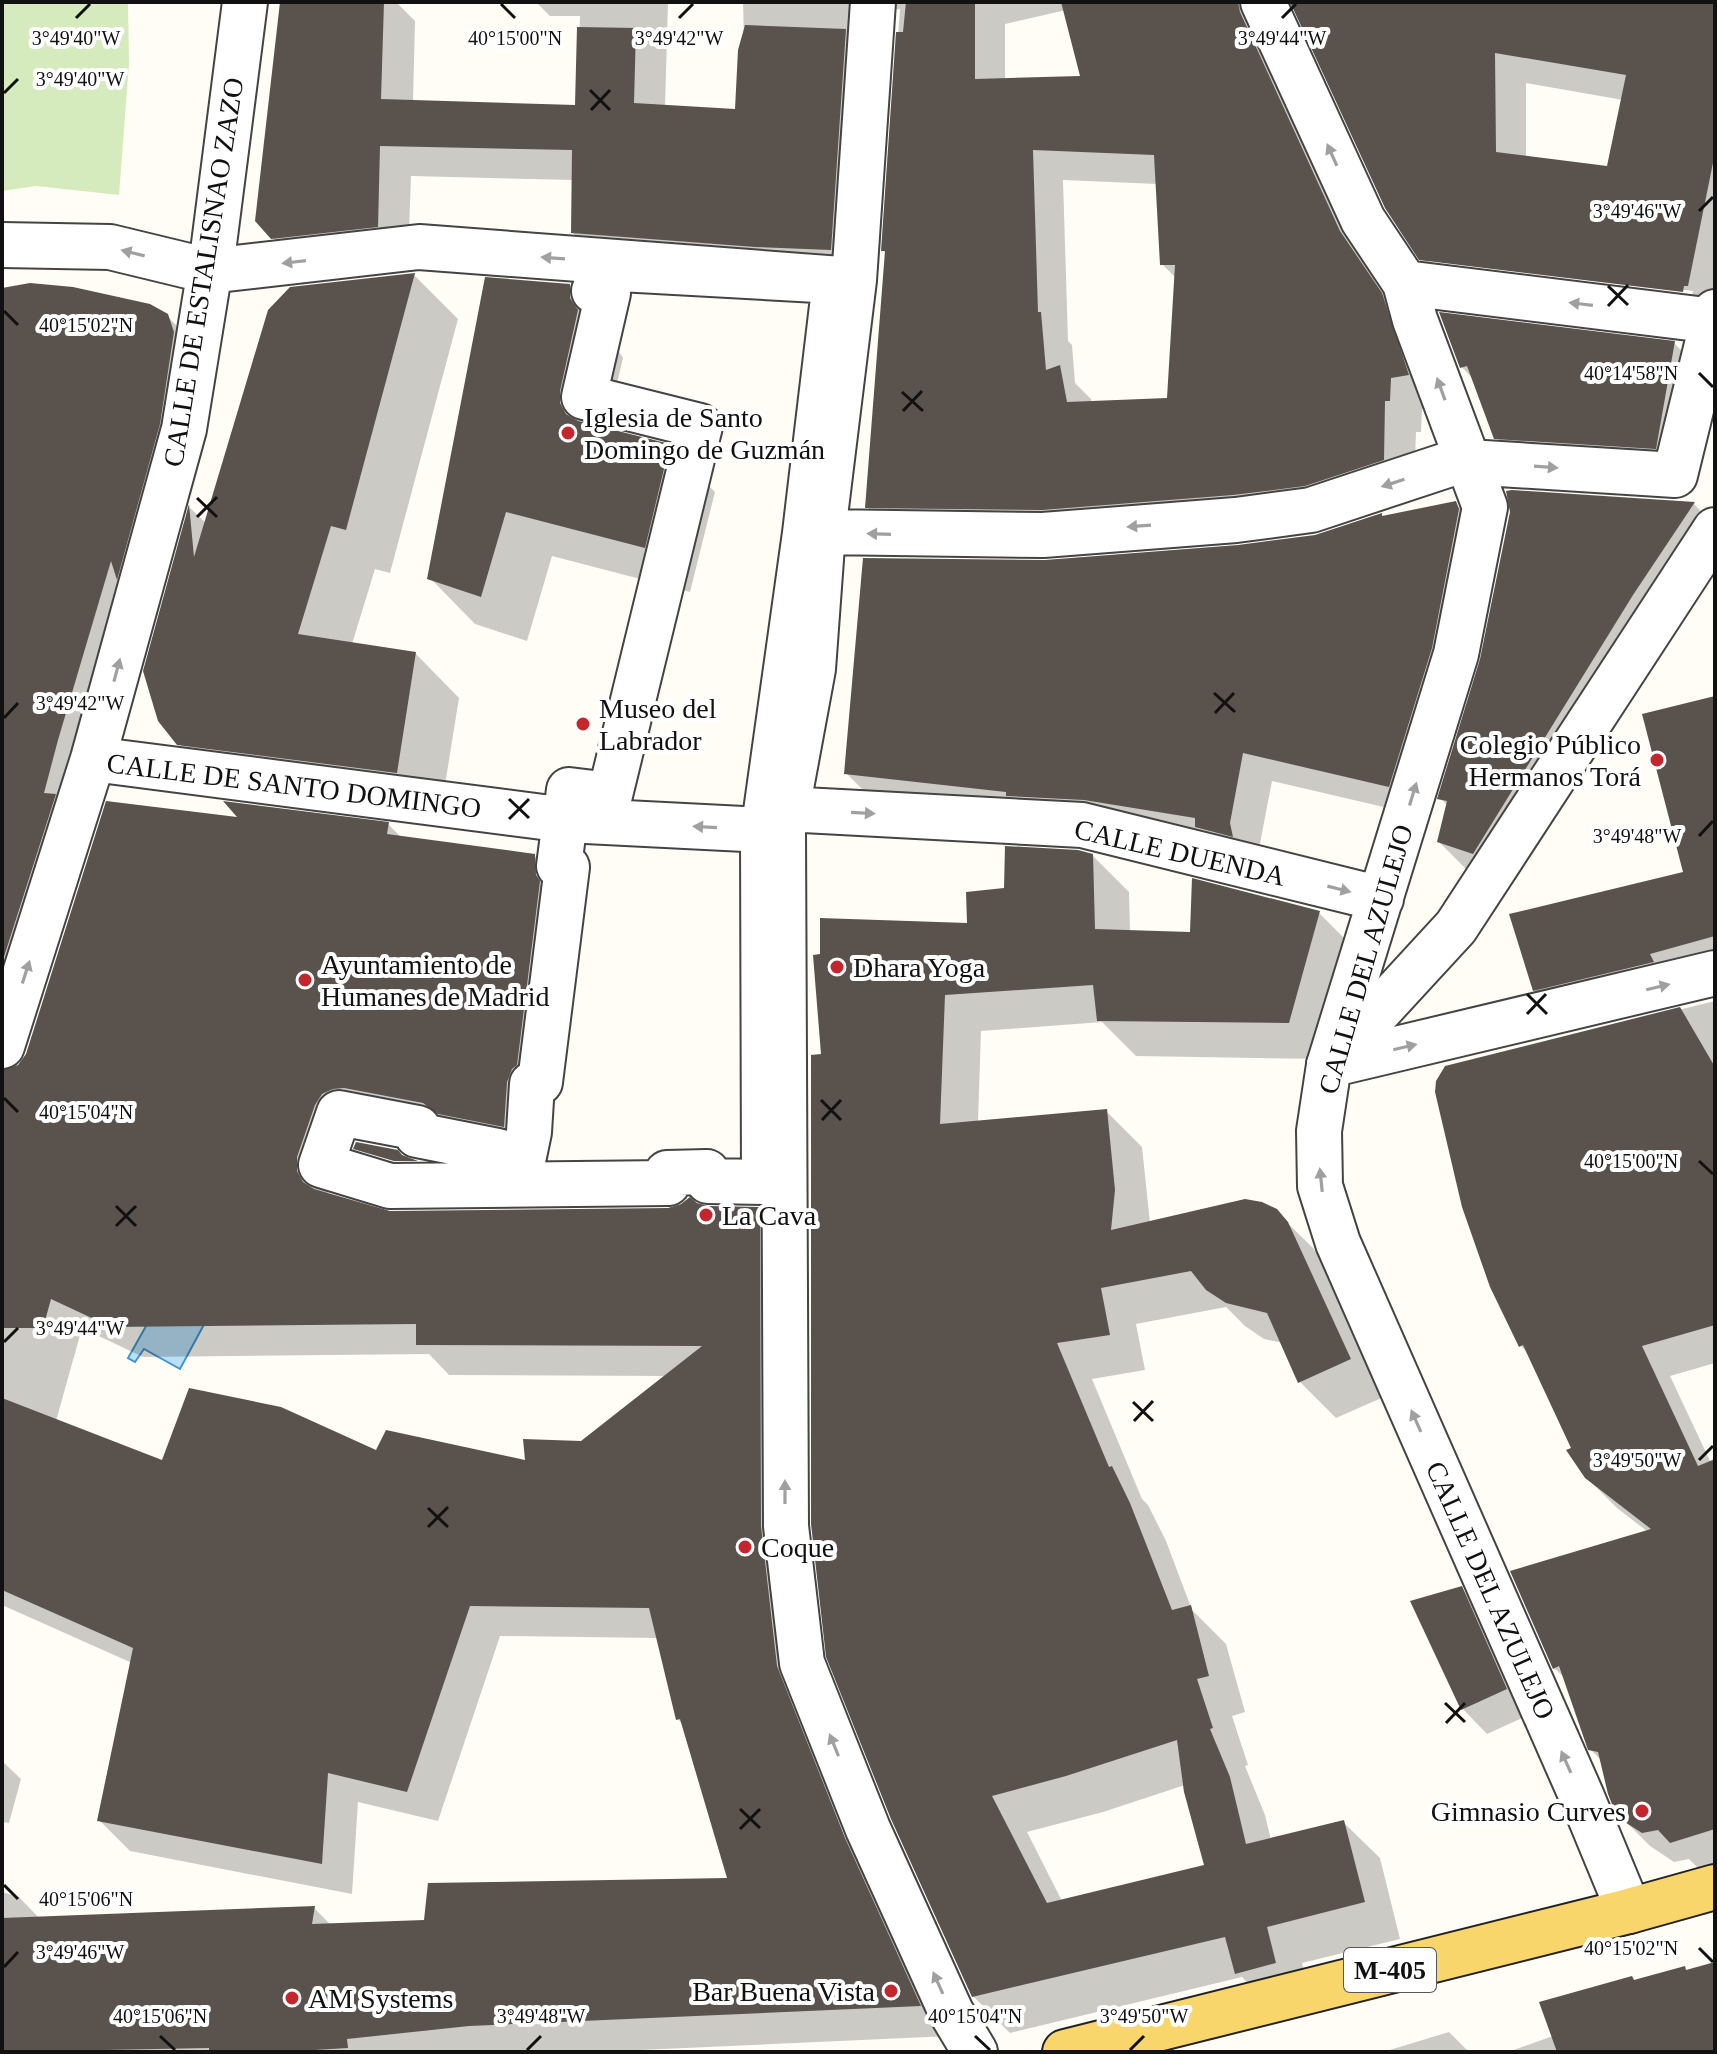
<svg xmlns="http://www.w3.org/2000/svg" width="1717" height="2054" viewBox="0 0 1717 2054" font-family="Georgia,serif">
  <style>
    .green { fill: #d5ebbd }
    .water { fill: #b9e0f7; stroke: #3f96cf; stroke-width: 2 }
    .shadow { fill: #0003; fill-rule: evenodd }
    .building { fill: #5a524d; fill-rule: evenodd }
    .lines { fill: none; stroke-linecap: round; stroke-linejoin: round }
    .pedestrian-casing { stroke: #444; stroke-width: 48 }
    .minor-casing { stroke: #444; stroke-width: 48 }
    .primary-casing { stroke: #222; stroke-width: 48 }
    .pedestrian { stroke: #fff; stroke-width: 44 }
    .minor { stroke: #fff; stroke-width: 44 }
    .primary { stroke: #f9d66b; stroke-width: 44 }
    .oneway { fill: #a0a0a0 }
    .ticks { fill: none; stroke: #111; stroke-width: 3 }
    .poi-dot { fill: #c4262e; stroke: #fff; stroke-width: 3 }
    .labels { text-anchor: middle; stroke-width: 8; stroke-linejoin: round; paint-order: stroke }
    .shield { fill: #fff; stroke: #585858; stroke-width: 2 }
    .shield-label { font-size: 26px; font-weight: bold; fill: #111 }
    .street-label { font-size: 28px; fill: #111; stroke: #fff }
    .poi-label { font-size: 28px; fill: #111; stroke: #fff; text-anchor: start }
    .ticks-label { font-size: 20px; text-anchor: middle; fill: #111; stroke: #fff; stroke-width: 8; stroke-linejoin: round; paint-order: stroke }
  </style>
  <rect width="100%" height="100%" fill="#fffdf5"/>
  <!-- green -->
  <path class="green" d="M2,2H128L129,64L119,195L36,186L2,191Z"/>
  <!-- water -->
  <path class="water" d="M177,1271L220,1295L180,1369L144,1349L135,1362L128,1358Z"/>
  <!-- shadow -->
  <path class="shadow" d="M282,2H396L415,21L413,102L577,107L580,16H550L536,2H668L665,107L737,111L744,37L743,2H1715V316L1453,290L1421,258L1296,8L1285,10L1413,327L1439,406L1422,409L1421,432H1416L1414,491L898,538L867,507L887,255L883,250L900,9L894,10L862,280L604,264L573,233L574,180L411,176L408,257L304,269L272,237ZM1066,10L1082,78L1005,80V24ZM1526,83L1623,100L1608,168L1526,157ZM1063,180L1157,184L1162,264L1176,278L1168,400L1092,403L1091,399L1075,383L1072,345L1068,341ZM1429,259L1693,291L1692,295L1429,263Z
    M414,275L458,319L390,573L375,569L352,644L415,653L459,698L440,816L223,788L179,743L145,671L190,508L206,523Z
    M569,285L615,331V346L623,358L606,430L669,446L715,492L690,592L552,556L527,641L475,624L430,578Z
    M2,292L167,316L201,350L88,829L10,1073L2,1112Z
    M1674,343L1699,368L1680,473L1521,463L1496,437L1473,379L1461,366Z
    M1508,493L1694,504L1715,525L1471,874L1439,842L1448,806L1440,798L1482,659L1512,512Z
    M1455,503L1485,533L1418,815L1272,781L1258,854L875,802L846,773L1045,562L1238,547L1315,537L1382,515L1384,518Z
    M1715,698V984L1565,1020L1535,990L1685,873Z
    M241,820L388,824L402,838L534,856L565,887L534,1157L353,1125L327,1195L390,1213L759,1209L790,1240L807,1698L950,2036L595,2052H2V1892L19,1897L40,1919L314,1908L331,1925L426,1921L729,1880L684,1726L678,1719L658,1638L500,1636L438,1821L358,1802L352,1894L130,1851L99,1820L132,1663L2,1605V1164ZM82,1328L143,1357L429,1354L449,1375L667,1376L581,1443L527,1463L377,1453L163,1463L56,1421Z
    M1092,855L1129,892L1130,932L1192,934L1319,913L1355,949L1325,1059L1136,1056L1102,1022L981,1031L978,1122L1106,1111L1142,1147L1150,1223L1275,1211L1313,1248L1329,1269L1386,1396L1336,1418L1300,1382L1283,1343L1264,1339L1245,1326L1226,1307L1136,1324L1145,1370L1092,1379L1142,1499L1148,1505L1166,1541L1192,1610L1226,1644L1245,1712L1232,1716L1248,1765L1245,1766L1265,1815L1271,1840L1343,1822L1380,1858L1400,1939L1302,1963L1311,1999L1273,2009L1242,1977L1010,2033L973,1996L823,1056L1006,890ZM1185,1785L1207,1866L1062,1901L1027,1832L1103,1812Z
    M1715,1001V1363L1670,1376L1711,1463L1715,1461V1868L1702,1872L1689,1859L1674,1862L1650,1846L1619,1815L1602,1761L1590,1749L1565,1678L1554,1668L1648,1532L1617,1508L1586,1477L1530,1355L1520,1345L1446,1067Z
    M1461,1588L1486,1613L1531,1714L1487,1734L1462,1708Z
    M2,1761L21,1779L9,1823L2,1822Z
    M1715,1964V2052H1508L1553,2036L1635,1982Z
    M1449,2032L1469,2052H1383Z"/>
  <!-- building -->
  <path class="building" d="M280,2H384L381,99L575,105L577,27L636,28L634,103L735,109L738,50L745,25L846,29L831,250L755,247L571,233L572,150L380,146L378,227L271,239L255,221Z
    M906,2H975V79L1080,76L1061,2H1238L1240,12L1340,231L1382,293L1409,375L1391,378L1390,401H1385L1384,460L1305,486L1233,495L1042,510L865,508L885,251H881L896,32H903ZM1033,150L1154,155L1160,265H1175L1167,398L1067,402L1060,365L1046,370L1041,312H1038Z
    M1290,2H1715V153L1688,286H1684L1683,292L1419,260L1385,208ZM1495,53L1626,75L1607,166L1496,152Z
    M415,273L346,530L331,526L298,634L416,652L397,773L177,745L158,721L143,671L189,504L194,557L268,310L290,287Z
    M485,277L570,284V298L578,310L560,391V403L566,414L578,421L670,444L645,548L506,512L481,597L427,579Z
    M30,283L73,287L150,304L168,314L174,332L160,424L117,580L111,561L58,740L44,793L56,794L2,963V288Z
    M1439,312L1675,341L1656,449L1494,439L1467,366L1460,368Z
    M1512,490L1695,502L1633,595L1473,854L1437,842L1447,801L1437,799L1480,659L1510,512L1506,491Z
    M1456,501L1459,509L1432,648L1389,787L1243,753L1230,823L1233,837L1195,827V818L1084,800L1006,796V792L844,774L863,558L1045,560L1238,545L1315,535L1382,513V516Z
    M1715,696V936L1650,954L1654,962L1533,991L1509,914L1683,872L1642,714Z
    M106,801L237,817L223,801L389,822L387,834L535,854L536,875L540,881L517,1065L512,1069L507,1082L504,1127L438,1114L423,1103L344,1088L333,1089L322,1094L315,1105L297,1157V1171L303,1182L314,1189L390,1211L668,1208L681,1204L690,1197L697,1203L708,1206L760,1207L761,1526L777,1666L845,1838L921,2006L469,2026L347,2039L348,2048L281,2052H209V2048L2,2052V1918L315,1906L312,1924L424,1920L428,1883L727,1878L680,1719L676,1720L649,1608L470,1606L407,1792L328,1773L322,1864L97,1821L133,1648L2,1590V1398L162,1460L189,1388L281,1407L376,1450L386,1430L525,1460L523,1439L581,1441L702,1346L416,1345V1324L111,1327L51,1299L43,1328H2V1070L18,1065L26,1054Z
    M1005,846L1078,850L1093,854L1095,929L1190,932L1192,878L1320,911L1289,1023L1097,1021L1093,985L945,995L940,1124L1107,1109L1115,1190L1111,1230L1245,1199L1262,1202L1277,1209L1288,1222L1351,1359L1298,1383L1267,1313L1226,1303L1206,1290L1191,1271L1101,1288L1110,1335L1057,1343L1109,1467L1112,1466L1130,1503L1172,1610L1191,1605L1209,1676L1197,1679L1213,1728L1210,1729L1230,1777L1246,1844L1344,1820L1365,1902L1267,1927L1276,1963L1235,1974L1225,1937L972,1997L891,1819L826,1657L811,1524V1055L821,1054L813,955L820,954V918L967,923L966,892L1004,888ZM1177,1740L1184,1792L1204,1865L1047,1903L992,1796L1066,1776Z
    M1680,1007L1715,1067V1325L1642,1346L1698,1466L1715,1459V1829L1670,1843L1658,1830L1642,1833L1617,1817L1608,1794L1598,1752L1588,1750L1559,1666L1553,1669L1510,1571L1651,1529L1585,1478L1566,1450L1571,1448L1523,1345L1519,1347L1490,1287L1462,1207L1435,1092L1436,1081L1445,1066Z
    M356,1142L398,1150L402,1155L418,1161H394L353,1149Z
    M1462,1586L1507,1689L1461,1710L1410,1601Z
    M1715,1962V2052H1557L1539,2002L1632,1976L1634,1980L1685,1966L1686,1970Z"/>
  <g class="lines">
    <!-- pedestrian casing -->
    <g class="pedestrian-casing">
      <path id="pedestrian" d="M602,268L835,281L805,533L763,833L764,1182L708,1181L707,1172L667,1173L668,1183L390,1186L321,1165L339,1113L418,1128L417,1135L498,1151L499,1154L524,1156L529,1132L532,1084L540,1082L567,867L559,866L569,790L610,795L700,426L584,397L608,293L594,291Z
        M1329,1065L1456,927L1715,530"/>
    </g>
    <!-- minor casing -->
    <g class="minor-casing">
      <path id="minor" d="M873,2L854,280L823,532L813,669L783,831L786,1526L802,1663L868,1829L951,2012L975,2052
        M1263,2L1363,220L1405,283L1415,320L1485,507L1456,654L1329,1065L1319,1131L1320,1186L1338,1243L1581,1795L1629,1911
        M2,245L110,247L209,271L419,247L854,280
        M1405,283L1714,321
        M823,532L1043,535L1236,520L1311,510L1450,464L1468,462L1675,475L1715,312
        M93,759L566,820L783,831
        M785,809L1082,825L1381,899
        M2,1046L93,759L184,429L214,244L245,2
        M1329,1065L1715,973"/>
    </g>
    <!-- primary casing -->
    <g class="primary-casing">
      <path id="primary" d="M1065,2052L1629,1911L1715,1887"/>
    </g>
    <!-- pedestrian -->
    <use href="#pedestrian" class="pedestrian"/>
    <!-- minor -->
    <use href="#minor" class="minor"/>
    <!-- primary -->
    <use href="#primary" class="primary"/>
  </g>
  <!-- one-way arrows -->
  <defs><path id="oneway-solid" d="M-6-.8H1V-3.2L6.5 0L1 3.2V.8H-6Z" transform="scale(2)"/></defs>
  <g class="oneway">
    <use href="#oneway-solid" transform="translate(1332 155) rotate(-114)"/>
    <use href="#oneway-solid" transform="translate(133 253) rotate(-166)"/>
    <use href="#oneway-solid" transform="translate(553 258) rotate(-176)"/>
    <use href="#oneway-solid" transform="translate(294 262) rotate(173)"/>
    <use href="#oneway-solid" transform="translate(1581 304) rotate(-173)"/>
    <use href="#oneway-solid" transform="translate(1441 389) rotate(-110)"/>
    <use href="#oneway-solid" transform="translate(1546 467) rotate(4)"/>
    <use href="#oneway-solid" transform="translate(1393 483) rotate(162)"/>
    <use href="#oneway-solid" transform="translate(1139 526) rotate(176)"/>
    <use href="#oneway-solid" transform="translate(879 534) rotate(-178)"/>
    <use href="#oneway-solid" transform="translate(117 670) rotate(-75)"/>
    <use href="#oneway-solid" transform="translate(1413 794) rotate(-73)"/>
    <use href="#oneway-solid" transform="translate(863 813) rotate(3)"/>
    <use href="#oneway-solid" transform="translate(705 827) rotate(-177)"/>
    <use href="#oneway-solid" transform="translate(1339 889) rotate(14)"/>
    <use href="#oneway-solid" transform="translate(26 972) rotate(-72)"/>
    <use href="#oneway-solid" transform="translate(1658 987) rotate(-13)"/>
    <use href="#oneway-solid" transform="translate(1405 1047) rotate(-13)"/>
    <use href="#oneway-solid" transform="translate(1321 1180) rotate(-96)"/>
    <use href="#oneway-solid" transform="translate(1416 1421) rotate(-114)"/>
    <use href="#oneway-solid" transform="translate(785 1492) rotate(-90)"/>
    <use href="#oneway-solid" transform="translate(834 1745) rotate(-112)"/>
    <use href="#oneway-solid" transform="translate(1566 1762) rotate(-114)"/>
    <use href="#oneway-solid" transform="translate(938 1983) rotate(-114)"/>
  </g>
  <!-- ticks -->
  <path class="ticks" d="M501,4L515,18M76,18L90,4M679,18L693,4M1282,18L1296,4M590,90L610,110M4,93L18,79M591,110L610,90M1699,211L1713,197M1608,286L1628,305M1608,306L1628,285M4,311L18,325M1699,373L1713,387M902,392L923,411M903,411L922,391M197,498L217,517M197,517L217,497M1214,693L1235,712M1215,713L1234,693M4,718L18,703M509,799L529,818M509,819L529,799M1699,836L1713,821M1527,994L1547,1014M1527,1014L1546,994M4,1098L18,1112M821,1100L841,1120M822,1120L841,1100M1699,1161L1713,1174M116,1206L136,1226M116,1226L136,1206M4,1342L18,1328M1133,1402L1153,1421M1134,1421L1153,1401M1699,1460L1713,1446M428,1508L448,1527M428,1527L448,1507M1445,1703L1465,1722M1446,1723L1465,1703M740,1809L760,1828M740,1829L760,1809M4,1885L18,1899M1699,1948L1713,1962M4,1967L18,1952M160,2036L175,2050M975,2036L990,2050M527,2050L541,2036M1130,2050L1144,2036"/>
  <!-- markers -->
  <g class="poi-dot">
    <circle cx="568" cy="433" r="8"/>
    <circle cx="583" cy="724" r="8"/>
    <circle cx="1657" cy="760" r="8"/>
    <circle cx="837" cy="967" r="8"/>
    <circle cx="305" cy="980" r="8"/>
    <circle cx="706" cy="1215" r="8"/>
    <circle cx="745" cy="1547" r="8"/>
    <circle cx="1642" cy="1811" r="8"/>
    <circle cx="891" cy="1991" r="8"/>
    <circle cx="292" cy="1998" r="8"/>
  </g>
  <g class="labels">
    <!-- shield labels -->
    <rect class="shield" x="1344" y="1948" width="92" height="44" rx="6"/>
    <g class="shield-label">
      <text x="1390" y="1979">M-405</text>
    </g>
    <!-- street labels -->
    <g class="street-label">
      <text transform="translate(203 272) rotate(-81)" y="10">CALLE DE ESTALISNAO ZAZO</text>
      <text transform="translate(294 785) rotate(7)" y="10">CALLE DE SANTO DOMINGO</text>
      <text transform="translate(1180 852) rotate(13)" y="10">CALLE DUENDA</text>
      <text transform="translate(1365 959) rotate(-74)" y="10">CALLE DEL AZULEJO</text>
      <text transform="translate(1491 1590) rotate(66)" y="10">CALLE DEL AZULEJO</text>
    </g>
    <!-- poi labels -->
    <g class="poi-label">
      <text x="584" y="427">Iglesia de Santo<tspan x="584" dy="32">Domingo de Guzmán</tspan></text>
      <text x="599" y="718">Museo del<tspan x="599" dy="32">Labrador</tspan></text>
      <text x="1641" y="754" text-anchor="end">Colegio Público<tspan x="1641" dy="32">Hermanos Torá</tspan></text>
      <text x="321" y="974">Ayuntamiento de<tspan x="321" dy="32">Humanes de Madrid</tspan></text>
      <text x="853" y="977">Dhara Yoga</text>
      <text x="722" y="1225">La Cava</text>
      <text x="761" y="1557">Coque</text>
      <text x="1626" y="1821" text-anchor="end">Gimnasio Curves</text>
      <text x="875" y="2001" text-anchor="end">Bar Buena Vista</text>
      <text x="308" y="2008">AM Systems</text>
    </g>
  </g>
  <g class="ticks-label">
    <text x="515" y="45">40°15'00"N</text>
    <text x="76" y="45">3°49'40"W</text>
    <text x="679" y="45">3°49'42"W</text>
    <text x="1282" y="45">3°49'44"W</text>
    <text x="80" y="86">3°49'40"W</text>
    <text x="1637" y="218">3°49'46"W</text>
    <text x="86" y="332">40°15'02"N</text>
    <text x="1631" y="380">40°14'58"N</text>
    <text x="80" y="710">3°49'42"W</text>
    <text x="1637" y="843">3°49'48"W</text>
    <text x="86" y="1119">40°15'04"N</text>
    <text x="1631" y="1168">40°15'00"N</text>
    <text x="80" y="1335">3°49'44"W</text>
    <text x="1637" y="1467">3°49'50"W</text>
    <text x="86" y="1906">40°15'06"N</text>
    <text x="1631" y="1955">40°15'02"N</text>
    <text x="80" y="1959">3°49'46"W</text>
    <text x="541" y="2023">3°49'48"W</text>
    <text x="1144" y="2023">3°49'50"W</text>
    <text x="160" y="2023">40°15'06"N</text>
    <text x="975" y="2023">40°15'04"N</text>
  </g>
  <!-- border -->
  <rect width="1717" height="2054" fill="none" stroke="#111111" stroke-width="8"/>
</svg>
